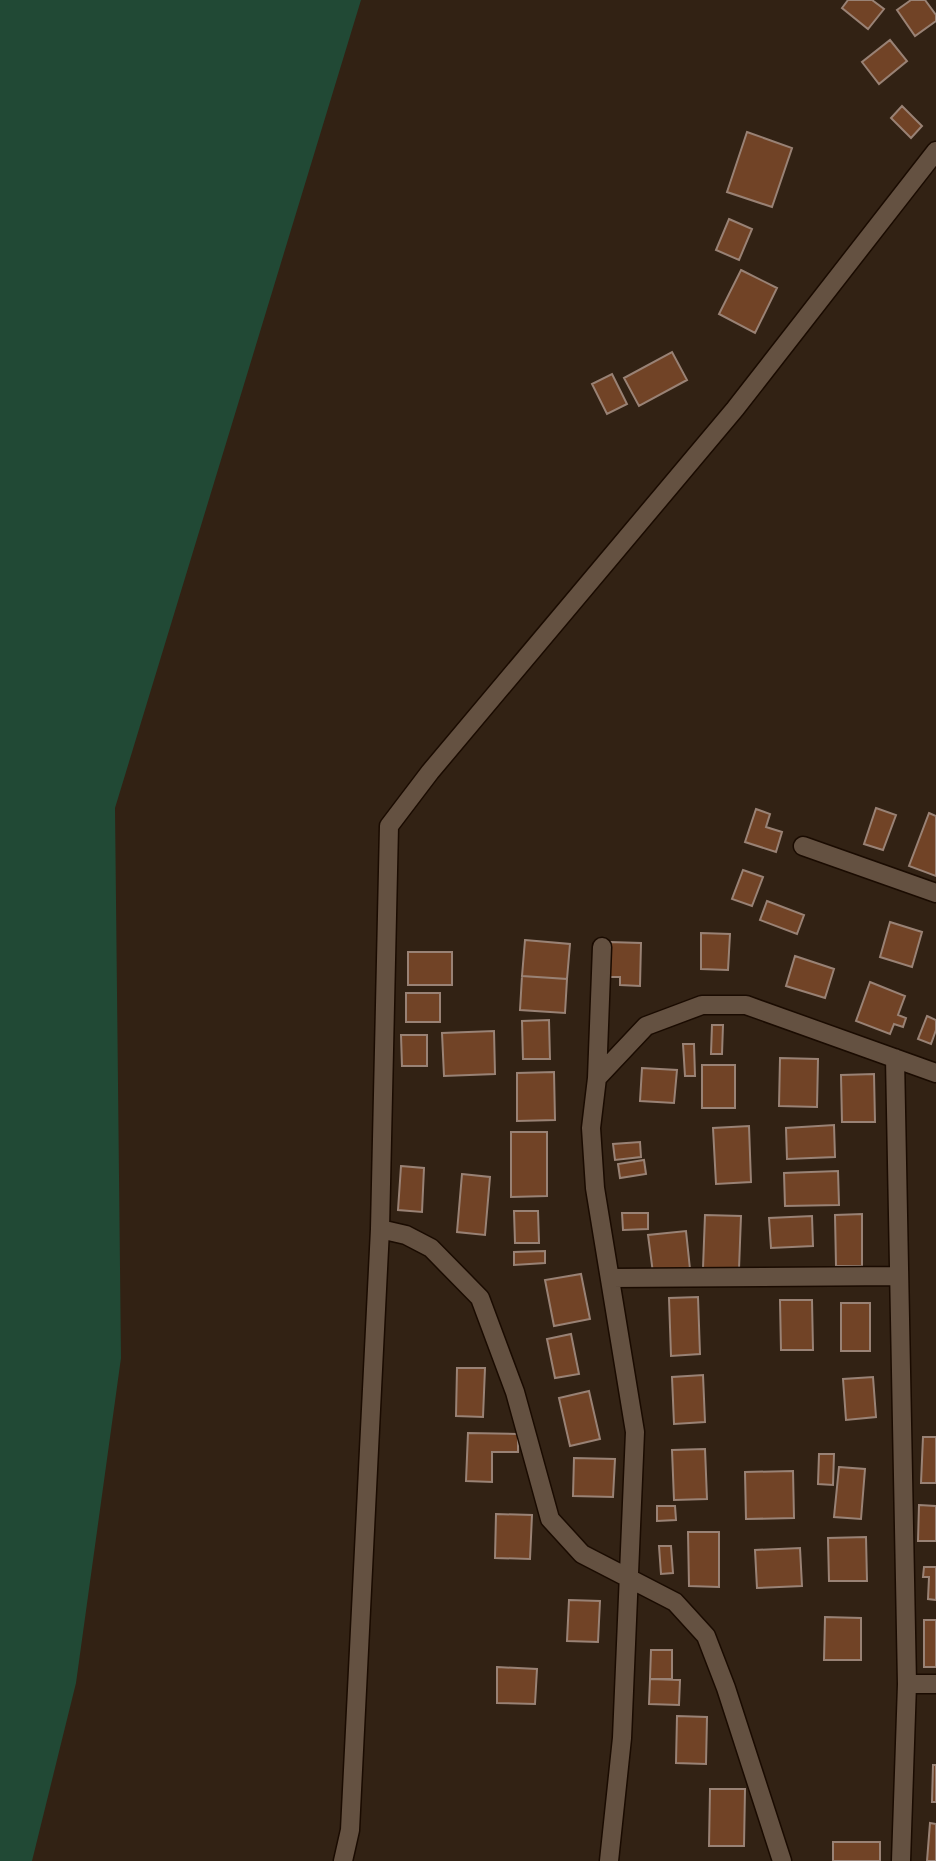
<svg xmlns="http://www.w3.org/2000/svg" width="936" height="1861" viewBox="0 0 936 1861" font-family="Signika,sans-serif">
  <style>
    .green { fill: #214935 }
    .building { fill: #714326; stroke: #998275; stroke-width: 2 }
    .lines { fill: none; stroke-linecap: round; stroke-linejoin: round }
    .street-casing { stroke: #1a0b01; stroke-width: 21 }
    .street { stroke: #645141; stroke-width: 18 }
  </style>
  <rect width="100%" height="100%" fill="#322214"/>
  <!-- green -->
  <path class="green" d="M0,0H361L115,808L121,1358L76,1683L32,1861H0Z"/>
  <!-- building -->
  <path class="building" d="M848,0H872L884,9L868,29L842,8Z
    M911,0H925L936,15V21L915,36L897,10Z
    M890,40L907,61L879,84L862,62Z
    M902,106L922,126L911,138L891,118Z
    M747,132L792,148L772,207L727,192Z
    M729,219L752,229L739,260L716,250Z
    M741,270L777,288L755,333L719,314Z
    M672,352L687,380L639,406L624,378Z
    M612,374L627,404L607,414L592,384Z
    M876,808L896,815L883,850L864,844Z
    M756,809L770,814L766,827L782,832L776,852L745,842Z
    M929,813L936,816V876L909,866Z
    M743,870L763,877L752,906L732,899Z
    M767,901L804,915L797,934L760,920Z
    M890,922L922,932L912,967L880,957Z
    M701,933L730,934L728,970L701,969Z
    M525,940L570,944L567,979L522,976Z
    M609,942L641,943L640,986L620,985V977H608Z
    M408,952H452V985H408Z
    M795,956L834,969L825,998L786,986Z
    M522,976L567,979L565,1013L520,1010Z
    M870,982L905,996L898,1015L906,1018L903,1027L894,1024L890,1034L856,1021Z
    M406,993H440V1022H406Z
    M927,1016L936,1020V1030L931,1044L918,1039Z
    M549,1020L550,1059H523L522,1021Z
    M712,1025H723L722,1054H711Z
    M494,1031L495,1074L444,1076L442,1033Z
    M401,1035H427V1066H402Z
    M683,1044H694L695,1076H685Z
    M780,1058L818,1059L817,1107L779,1106Z
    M702,1065H735V1108H702Z
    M642,1068L677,1070L674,1103L640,1101Z
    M554,1072L555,1120L517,1121V1073Z
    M874,1074L875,1122H842L841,1075Z
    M834,1125L835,1157L787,1159L786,1128Z
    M749,1126L751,1182L716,1184L713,1128Z
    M511,1132H547V1196L511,1197Z
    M640,1142L641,1157L615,1160L613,1144Z
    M644,1160L646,1174L620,1178L618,1164Z
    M401,1166L424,1168L422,1212L398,1210Z
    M838,1171L839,1205L785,1206L784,1173Z
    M462,1174L490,1177L485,1235L457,1232Z
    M514,1211H538L539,1243H515Z
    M622,1213H648V1229L623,1230Z
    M862,1214V1266H836L835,1215Z
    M705,1215L741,1216L739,1269L703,1268Z
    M812,1216L813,1246L771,1248L769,1218Z
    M686,1231L690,1269L653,1273L648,1235Z
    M545,1251V1263L514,1265V1252Z
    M581,1274L590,1319L554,1326L545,1280Z
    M698,1297L700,1354L671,1356L669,1298Z
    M780,1300H812L813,1350H781Z
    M841,1303H870V1351H841Z
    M571,1334L579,1374L555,1378L547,1339Z
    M457,1368H485L483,1417L456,1416Z
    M703,1375L705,1422L674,1424L672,1377Z
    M873,1377L876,1417L846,1420L843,1379Z
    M589,1391L600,1439L570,1446L559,1398Z
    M468,1433L518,1434V1452H492V1482L466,1481Z
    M923,1437H936V1483H921Z
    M705,1449L707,1499L674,1500L672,1450Z
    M819,1454H834L833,1485L818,1484Z
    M574,1458L615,1459L613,1497L573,1496Z
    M839,1467L865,1469L861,1519L834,1517Z
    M793,1471L794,1518L746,1519L745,1472Z
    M919,1505L936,1506V1541H918Z
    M657,1506H675L676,1520L657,1521Z
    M496,1514L532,1515L530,1559L495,1558Z
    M688,1532H719V1587L689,1586Z
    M866,1537L867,1581H829L828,1538Z
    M659,1546H671L673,1573L661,1574Z
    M800,1548L802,1586L757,1588L755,1550Z
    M924,1567H936V1600L928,1599L929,1577H923Z
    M569,1600L600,1601L598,1642L567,1641Z
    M825,1617L861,1618V1660H824Z
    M924,1620H936V1667H924Z
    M651,1650H672V1679H650Z
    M497,1667L537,1669L535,1704L497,1703Z
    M650,1679L680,1680L679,1705L649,1704Z
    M677,1716L707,1717L706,1764L676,1763Z
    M933,1765H936V1802H932Z
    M710,1789H745L744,1846H709Z
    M930,1823L936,1824V1861H927Z
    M833,1842H880V1861H833Z"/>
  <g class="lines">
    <!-- street casing -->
    <g class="street-casing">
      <path id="street" d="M803,846L936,893
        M895,1058L907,1684L901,1861
        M597,1078L602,947
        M380,1229L406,1235L431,1248L480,1298L515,1392L550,1519L582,1554L675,1602L706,1636L726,1688L782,1861
        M611,1278L899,1276
        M907,1684H936
        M343,1861L350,1830L380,1229L389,826L430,772L735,409L936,151
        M609,1861L622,1738L635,1432L595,1188L591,1128L597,1078L646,1026L702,1005H746L936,1073"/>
    </g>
    <!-- street -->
    <use href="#street" class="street"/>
  </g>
</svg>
